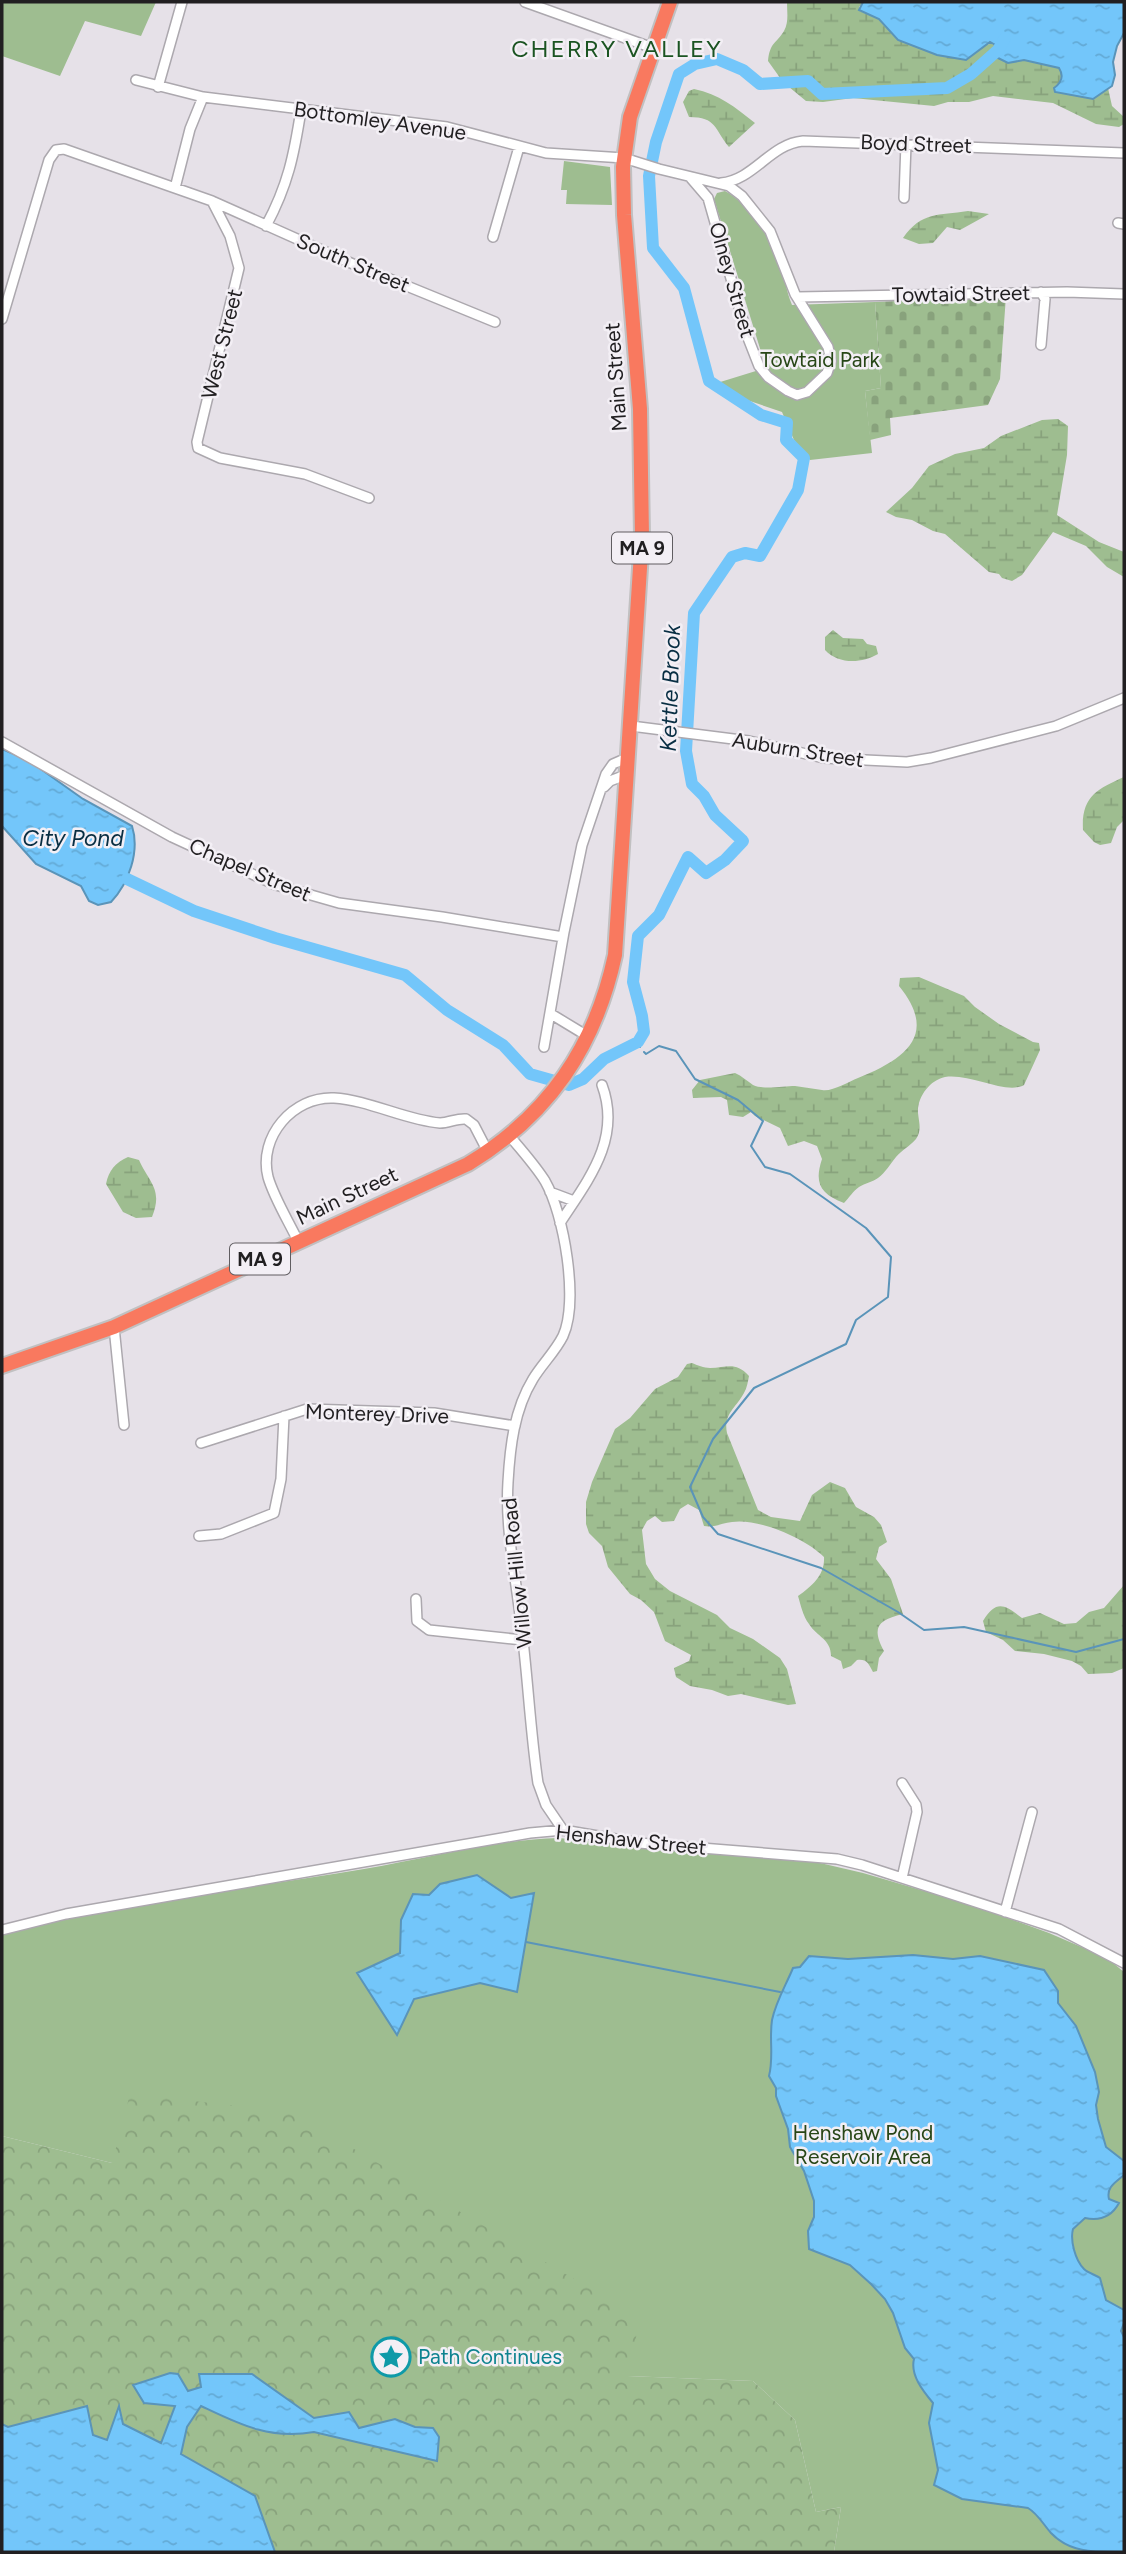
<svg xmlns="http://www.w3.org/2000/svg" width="1126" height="2554" viewBox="0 0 1126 2554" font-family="Figtree,sans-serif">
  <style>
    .green { fill: #9ebd90 }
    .forest { fill: url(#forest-crowns) }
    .wetland { fill: url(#wetland-marsh) }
    .cemetery { fill: url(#cemetery-stones) }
    .water { fill: url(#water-ripples); stroke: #5a94b9; stroke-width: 2 }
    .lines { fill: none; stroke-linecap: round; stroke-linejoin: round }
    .stream { stroke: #5a94b9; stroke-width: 2 }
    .river { stroke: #73c6fa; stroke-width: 12 }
    .minor-casing { stroke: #aca8ae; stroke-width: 12 }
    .highway-casing { stroke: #c1c0c1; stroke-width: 18 }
    .minor { stroke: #fff; stroke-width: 9 }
    .highway { stroke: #f9795f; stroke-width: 14 }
    .labels { text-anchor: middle; stroke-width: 5; stroke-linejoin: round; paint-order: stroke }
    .shield { fill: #f3eff5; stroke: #605d61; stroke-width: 2 }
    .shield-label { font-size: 19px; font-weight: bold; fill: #211f21 }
    .street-label { font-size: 21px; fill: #211f21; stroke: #f3eff5 }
    .park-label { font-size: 21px; fill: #274616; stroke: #f3eff5 }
    .culture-label { font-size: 21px; fill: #0d838f; stroke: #f3eff5; text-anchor: start }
    .water-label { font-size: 23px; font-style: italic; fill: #082e43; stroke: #f3eff5 }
    .quarter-label { font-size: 24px; letter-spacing: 2px; fill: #1b5422; stroke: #f3eff5 }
  </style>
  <defs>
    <pattern id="forest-crowns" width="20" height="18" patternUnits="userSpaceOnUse" patternTransform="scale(1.75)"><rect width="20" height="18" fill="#9ebd90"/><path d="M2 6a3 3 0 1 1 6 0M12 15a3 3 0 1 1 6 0" fill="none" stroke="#88a27c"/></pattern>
    <pattern id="wetland-marsh" width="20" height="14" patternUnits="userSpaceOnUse" patternTransform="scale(1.75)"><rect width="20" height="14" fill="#9ebd90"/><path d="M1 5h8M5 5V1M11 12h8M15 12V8" fill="none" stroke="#88a27c"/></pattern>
    <pattern id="cemetery-stones" width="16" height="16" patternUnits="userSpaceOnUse" patternTransform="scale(1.75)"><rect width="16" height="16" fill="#9ebd90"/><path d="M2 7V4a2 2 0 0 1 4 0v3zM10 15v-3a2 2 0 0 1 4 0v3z" fill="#88a27c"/></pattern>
    <pattern id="water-ripples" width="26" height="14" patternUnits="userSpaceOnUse" patternTransform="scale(1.75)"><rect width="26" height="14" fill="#73c6fa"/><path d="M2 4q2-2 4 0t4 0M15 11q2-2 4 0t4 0" fill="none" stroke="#63aad6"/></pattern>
  </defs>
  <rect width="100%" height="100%" fill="#e6e1e8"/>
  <!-- green -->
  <path class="green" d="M2,2H156L141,36L85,21L60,76L2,56Z
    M564,161L610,167L612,205L566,204L567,190H561Z
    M725,191C746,201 775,241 781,263C785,278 786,291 792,305L875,302L881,388L865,391L872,453L810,460L794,440L782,412L735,396L717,383L766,368L714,199L717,193Z
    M559,1838L695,1853L803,1859L863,1873L969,1904L1049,1933L1107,1958L1124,1972V2552H834L841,2507L816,2512L795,2420L753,2381L627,2376L299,2117L300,2113L112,2163L2,2136V1934C119,1899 244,1890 364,1869C430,1858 492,1840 559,1838Z"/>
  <!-- forest -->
  <path class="forest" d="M130,2094L300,2113V2117L640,2318L628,2376L753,2381L795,2420L816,2512L841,2507L834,2552H2V2136L112,2163Z"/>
  <!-- wetland -->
  <path class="wetland" d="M787,2H863L859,7L860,11L879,19L898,40L966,60C975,52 985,39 997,46L998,57L1008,63L1024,60L1059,68C1064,76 1059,84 1055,92L1093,99L1108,88L1112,106L1124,117V124L1119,127L1096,124L1053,103L993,96L969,102H948L934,106L853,98L823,102L806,101L783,82L768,61C770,42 776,44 784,31C789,22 787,12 787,2Z
    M694,89C719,94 735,107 755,123L729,147C714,129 717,117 689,117L683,102L689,91Z
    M968,211L989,214L960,230L947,227L933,243L919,244L903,238C922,211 938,216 968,211Z
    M1058,419L1068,426L1067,455L1057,515L1099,542L1124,552V577L1107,567L1086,546L1053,532L1022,575L1012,581L1002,578L999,574L989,572L945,534L933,531L912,520L896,517L886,512L912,488L929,466L955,454L984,448L1001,436L1042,420Z
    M833,630L843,638L863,639L867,644L876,646L878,654C861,664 838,664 825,650V637Z
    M1124,777V820L1117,827L1111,843L1100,845L1094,842L1083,830C1081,797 1097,789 1124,777Z
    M919,977L964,996L975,1007L999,1024L1033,1042L1039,1043L1040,1050L1024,1085C1006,1095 970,1073 945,1077C930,1080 917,1097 918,1113C919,1123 922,1130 916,1139C910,1146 902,1150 896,1157C890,1164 886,1172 878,1178C873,1182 865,1183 859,1187C853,1191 849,1198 844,1203C820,1194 814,1183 822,1159L817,1146L804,1141L788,1146L780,1128L755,1116L751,1112L743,1117L729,1115L727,1100L721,1097L693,1098L692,1090L700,1080L735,1073C742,1076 747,1081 753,1085C763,1090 784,1086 795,1086C804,1087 813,1089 822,1090C832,1092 848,1082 858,1078C905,1059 939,1035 899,986L900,978Z
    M128,1157L139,1160C150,1184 163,1189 152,1217L136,1218L123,1212L106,1184C109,1170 115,1163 128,1157Z
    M692,1363C697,1365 704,1368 710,1368C727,1368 735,1361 749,1376C748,1381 747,1388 744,1393C736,1408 723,1414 727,1433L758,1510L771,1517L800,1521L812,1495L830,1482L845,1488L856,1507L874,1517L881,1525L887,1542L879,1547L876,1559L891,1579L903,1614C878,1620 871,1627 884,1651L879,1658L877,1671L873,1672C868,1663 867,1659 857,1660L851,1666L843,1669L841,1661L831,1656C831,1639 817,1637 809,1624C803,1616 801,1606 798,1596C812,1586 825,1575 824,1557C805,1538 758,1518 732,1522C722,1523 714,1528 704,1526L699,1510L688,1504L680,1509L674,1521L662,1522L655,1516L647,1521L642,1530L646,1564L655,1579L670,1591L717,1615L730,1628L753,1639L780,1658L787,1669L796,1704L788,1705L741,1694L728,1696L712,1690L690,1686L676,1677L674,1668L689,1661L691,1655L665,1641L654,1612L641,1600L630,1594L608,1567L602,1546L589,1533L586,1524V1502L592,1482L615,1429L630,1418L655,1389L678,1377L687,1364Z
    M1124,1585V1668L1112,1673L1088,1674L1081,1666L1072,1661L1044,1654L1015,1651L1003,1640L986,1632L983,1621C996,1600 1004,1604 1022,1618L1040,1613L1064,1624L1076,1623L1089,1612L1104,1608Z"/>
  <!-- cemetery -->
  <path class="cemetery" d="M1006,296L1000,379L988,405L890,418L891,435L870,440L865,391L881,388L875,302Z"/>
  <!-- water -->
  <path class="water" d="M863,2H1124V33L1117,46L1113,62L1115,75L1112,86L1093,99L1055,92L1054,88C1061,83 1064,76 1059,68L1024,60L1008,63L998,58L997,46L990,42L966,60L937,55L898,40L879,19L859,10Z
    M2,749L28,760L83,799L132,826C140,851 129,883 111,902L98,905L89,901L81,886L36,864L2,826Z
    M477,1875L511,1898L534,1893L517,1992L480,1983L414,1999L397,2035L357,1973L400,1953L401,1920L413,1894L429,1895L440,1884Z
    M913,1955L953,1959L980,1956L1044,1970L1058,1991V2003L1076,2026L1095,2072L1099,2092L1096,2105L1098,2119L1106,2147L1124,2161V2175C1116,2182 1106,2187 1109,2199L1119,2203C1112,2216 1100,2221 1085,2218L1073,2229C1070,2240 1075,2260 1084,2269C1088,2273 1096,2275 1100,2278L1106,2300L1124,2310V2323L1121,2331L1124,2337V2552C1097,2552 1071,2554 1051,2533C1043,2524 1038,2514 1028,2508L962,2499L934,2485L938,2470L929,2423L933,2403C923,2391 910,2375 914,2359L905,2348L893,2313L885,2299L871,2284L850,2265L809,2249L808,2231L814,2217V2201L804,2171L790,2147L788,2129L776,2096V2088L769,2076C774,2057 769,2039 772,2020C776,2001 786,1985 793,1968L800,1967L809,1956L848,1959Z
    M170,2373L178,2374L188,2391L201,2387L199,2374H252L314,2418L349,2412L359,2428L395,2419L415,2427L433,2428L439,2437L437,2461L314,2432C269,2440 239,2424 201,2406L187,2427L181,2454L255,2496L275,2552H2V2424L8,2427L87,2406L93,2435L107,2440L119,2406L123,2424L161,2443L175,2406L144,2403L133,2385Z"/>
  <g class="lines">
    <!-- stream -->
    <path class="stream" d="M638,1042L640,1047
      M644,1052L646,1054L659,1046L676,1051L695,1079L738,1100L763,1121L751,1146L765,1167L790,1174L824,1198L866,1228L891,1257L888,1297L856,1320L846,1344L754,1388L713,1439L690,1487L703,1517L718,1534L821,1568L898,1612L924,1630L964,1627L1076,1652L1124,1639
      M526,1942L780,1992"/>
    <!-- river -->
    <path class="river" d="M127,879L194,911L275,938L405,975L447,1010L503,1045L530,1074L569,1085L583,1079L604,1059L638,1042L644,1032L642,1016L633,982L638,936L659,915L688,857L706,873L725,860L743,841L715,815L704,796L692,784L686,751L694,613L732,557L745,553L760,556L798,490L804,458L786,440L787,423L761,415L709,381L684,288L653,248L649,176L656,142L679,74L695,64L717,59L743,70L760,84L808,81L822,94L947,88L971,74L998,50L1005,38"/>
    <!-- minor casing -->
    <g class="minor-casing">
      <path id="minor" d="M525,2L653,48
        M136,80L203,97L447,127L546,153L624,158L659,169L729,186L742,196L770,231L795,294L828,347L831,361L827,373L807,392L797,395L788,391L768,377L759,366L748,338L708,198L690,177
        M158,87L182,2
        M203,97L190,129L175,188L212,201L230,236L239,268L197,442L198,448L220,458L305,474L369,498
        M721,183C754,180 770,144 803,141L1124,153
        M904,198L906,144
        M212,201L353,264L495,322
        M1118,223L1124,224
        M266,226C288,185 294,155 301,110
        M493,237L519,147
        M1041,292L1045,299L1041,345
        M798,297L1067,292L1124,294
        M2,319L49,160L56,150L64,149L175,188
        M631,726L749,741L824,758L907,762L931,758L1056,726L1124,698
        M2,742L172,837L276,885L339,903L442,917L563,937
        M604,787L610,781L628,774
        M551,1014L589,1037
        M544,1047L564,932L582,845L606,774L613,764L629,757
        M509,1135C521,1150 535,1165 545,1181C564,1214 579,1301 563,1336C555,1352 542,1364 533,1379C514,1410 510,1447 508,1482C505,1529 516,1577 521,1624C528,1677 530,1730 538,1783L546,1805L563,1830
        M550,1192L574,1201
        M560,1223C588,1180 622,1139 602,1085
        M298,1241C289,1222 274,1198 268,1177C258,1137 293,1096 334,1098C369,1100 405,1120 440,1123C449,1123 457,1118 466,1119L474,1125L488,1152
        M114,1327L124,1425
        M201,1443L307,1409L434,1413L515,1426
        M199,1536L221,1534L274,1513L281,1479L284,1416
        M416,1599L417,1621L429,1630L523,1640
        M902,1878L917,1812L916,1805L902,1783
        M1005,1912L1032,1812
        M2,1930L66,1914L530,1833L563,1830L639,1843L837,1859L862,1865L1059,1929L1124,1963"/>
    </g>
    <!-- highway casing -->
    <g class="highway-casing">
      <path id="highway" d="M2,1366L114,1327L468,1164C549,1115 595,1047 615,955L642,537L640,409L624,215L623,167L630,117L670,2"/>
    </g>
    <!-- minor -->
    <use href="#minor" class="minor"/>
    <!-- highway -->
    <use href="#highway" class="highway"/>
  </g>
  <!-- icons -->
  <defs>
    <g id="sight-ring" transform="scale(2.0125)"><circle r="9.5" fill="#f3eff5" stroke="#0f9aa8" stroke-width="1.5"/><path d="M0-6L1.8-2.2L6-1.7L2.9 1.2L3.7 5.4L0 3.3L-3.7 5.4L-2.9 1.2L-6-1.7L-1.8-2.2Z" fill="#0f9aa8"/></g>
  </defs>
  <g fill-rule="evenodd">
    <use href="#sight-ring" x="391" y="2357"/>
  </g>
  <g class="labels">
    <!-- shield labels -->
    <g class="shield">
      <rect x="612" y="532.5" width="60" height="31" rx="5"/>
      <rect x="230" y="1243.5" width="60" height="31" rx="5"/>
    </g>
    <g class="shield-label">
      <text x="642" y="555">MA 9</text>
      <text x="260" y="1266">MA 9</text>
    </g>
    <!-- street labels -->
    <g class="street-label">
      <text transform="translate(380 121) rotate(8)" y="7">Bottomley Avenue</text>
      <text transform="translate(916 144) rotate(2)" y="7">Boyd Street</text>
      <text transform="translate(353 263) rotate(23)" y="7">South Street</text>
      <text transform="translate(732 280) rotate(74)" y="7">Olney Street</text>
      <text transform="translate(961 294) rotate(-1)" y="7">Towtaid Street</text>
      <text transform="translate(222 344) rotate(-76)" y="7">West Street</text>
      <text transform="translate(616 377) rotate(-94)" y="7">Main Street</text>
      <text transform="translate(798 750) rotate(9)" y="7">Auburn Street</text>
      <text transform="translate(250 870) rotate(23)" y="7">Chapel Street</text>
      <text transform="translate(347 1196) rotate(-25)" y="7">Main Street</text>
      <text transform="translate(377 1414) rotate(2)" y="7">Monterey Drive</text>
      <text transform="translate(517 1573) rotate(-96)" y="7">Willow Hill Road</text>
      <text transform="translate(631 1840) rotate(6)" y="7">Henshaw Street</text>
    </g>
    <!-- park labels -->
    <g class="park-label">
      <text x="820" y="367">Towtaid Park</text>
      <text x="863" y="2140">Henshaw Pond<tspan x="863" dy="24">Reservoir Area</tspan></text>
    </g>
    <!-- culture labels -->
    <g class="culture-label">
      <text x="418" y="2364">Path Continues</text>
    </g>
    <!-- water labels -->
    <g class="water-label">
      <text transform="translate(670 688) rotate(-88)" y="8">Kettle Brook</text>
      <text x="73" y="846">City Pond</text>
    </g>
    <!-- quarter labels -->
    <g class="quarter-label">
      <text x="617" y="57">CHERRY VALLEY</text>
    </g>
  </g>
  <!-- border -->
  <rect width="1126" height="2554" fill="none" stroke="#211f21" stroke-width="7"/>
</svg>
